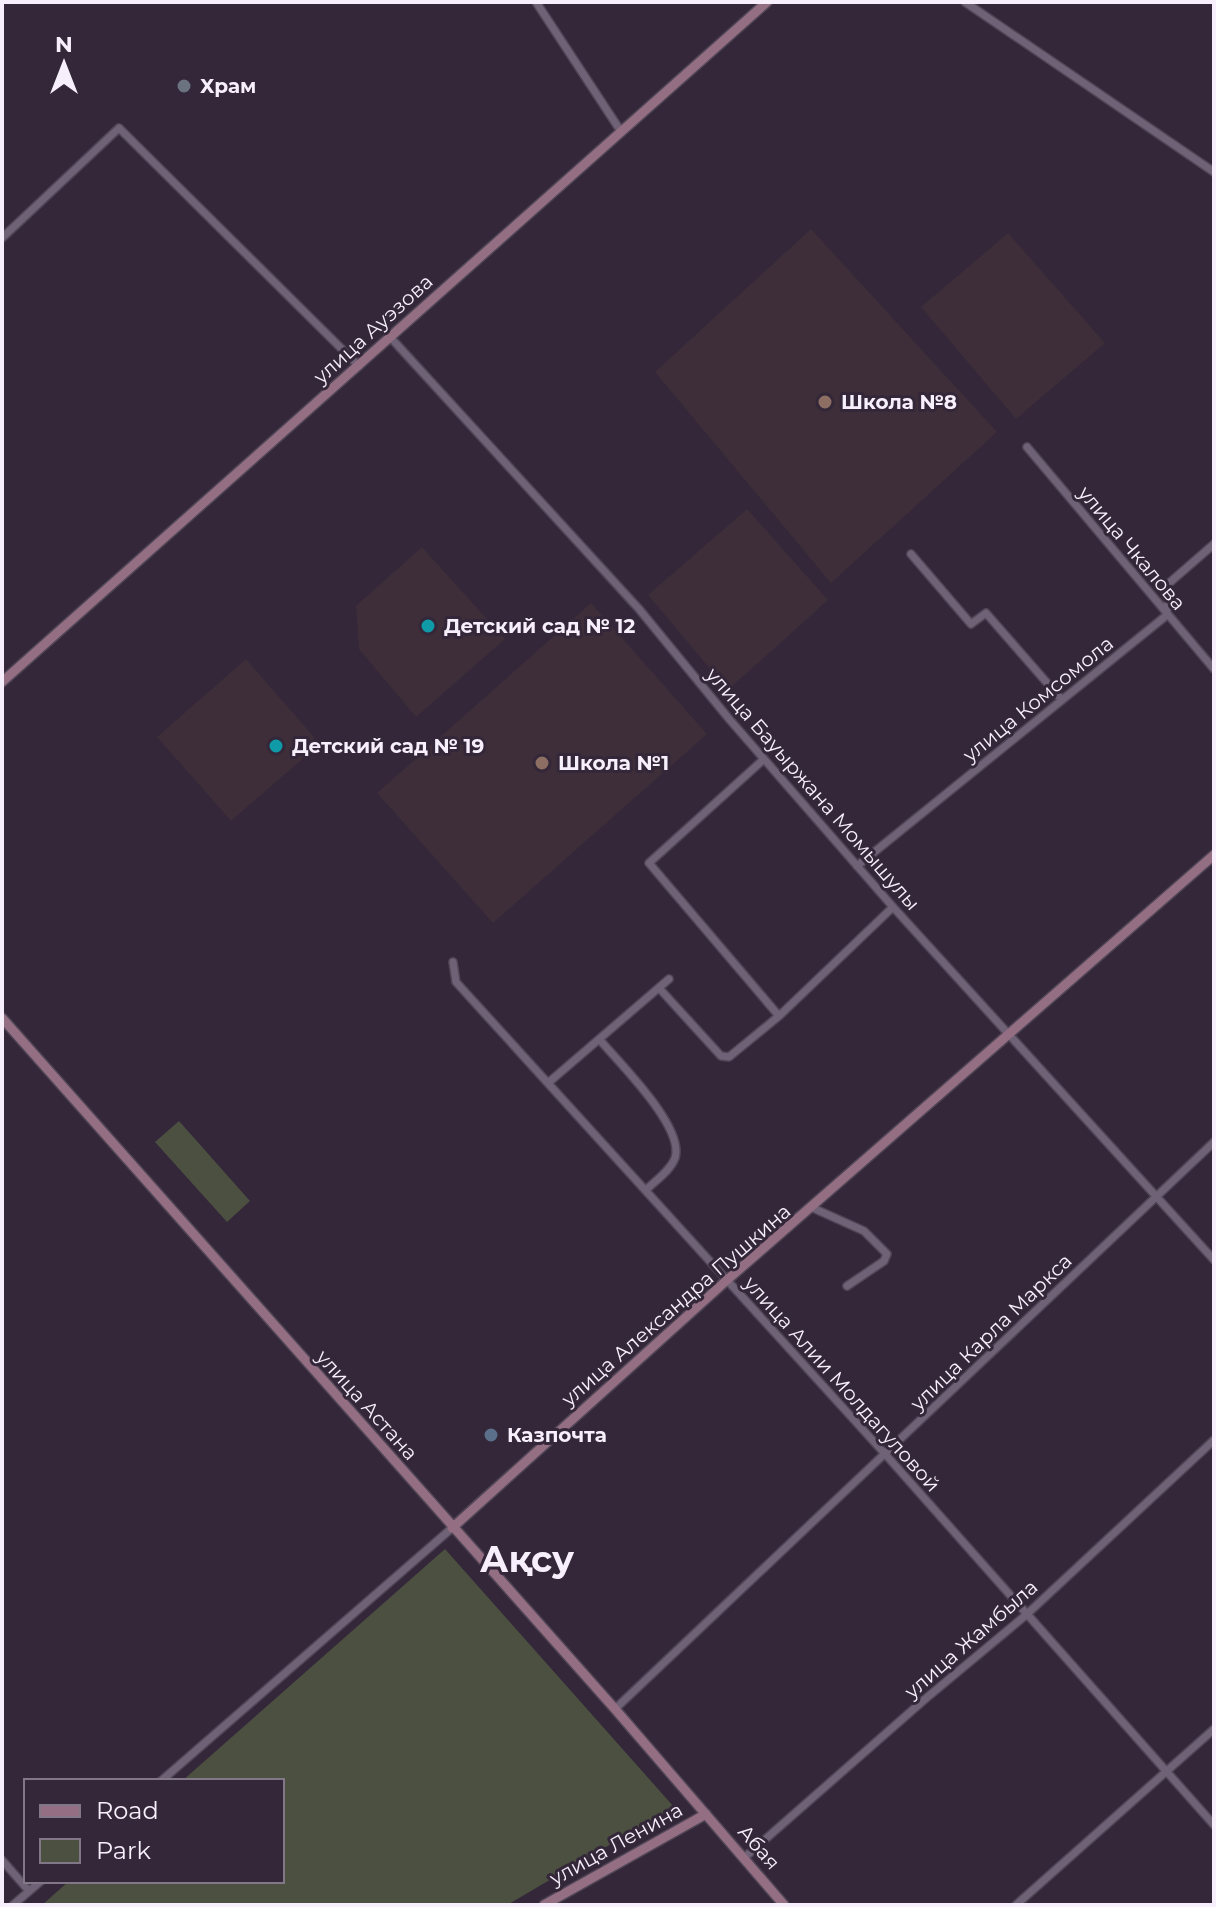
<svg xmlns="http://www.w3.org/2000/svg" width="1216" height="1907" viewBox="0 0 1216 1907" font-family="Montserrat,sans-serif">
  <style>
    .education { fill: #3e2e39 }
    .green { fill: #4c5040 }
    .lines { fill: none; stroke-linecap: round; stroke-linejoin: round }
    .street-casing { stroke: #4f4555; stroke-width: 10 }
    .secondary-casing { stroke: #4f4555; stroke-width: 12 }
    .street { stroke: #6f6277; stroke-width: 7 }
    .secondary { stroke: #946e82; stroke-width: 9 }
    .worship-dot { fill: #6b7280; stroke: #332739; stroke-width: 3 }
    .education-dot { fill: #8d6e63; stroke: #332739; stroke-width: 3 }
    .culture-dot { fill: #0f9aa8; stroke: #332739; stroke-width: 3 }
    .service-dot { fill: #5c6f8a; stroke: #332739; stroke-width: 3 }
    .labels { text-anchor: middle; stroke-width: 6; stroke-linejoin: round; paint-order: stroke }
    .poi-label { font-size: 20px; font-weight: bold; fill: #f7effb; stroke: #332739; text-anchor: start }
    .street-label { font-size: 20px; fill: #f7effb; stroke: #332739 }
    .town-label { font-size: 36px; font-weight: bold; fill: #f7effb; stroke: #332739 }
  </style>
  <rect width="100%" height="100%" fill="#332739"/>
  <!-- education -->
  <path class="education" d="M811,229L997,432L831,583L655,372Z
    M1008,233L1105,343L1016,419L921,307Z
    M747,509L828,600L728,690L648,595Z
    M422,547L505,639L416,717L359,649L356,606Z
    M591,603L707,734L493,923L377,793Z
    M246,659L320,744L231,821L157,737Z"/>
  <!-- green -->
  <path class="green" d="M179,1121L250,1201L227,1222L155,1142Z
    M445,1549L674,1807L507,1905H42L69,1881H282V1781H182Z"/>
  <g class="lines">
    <!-- street casing -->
    <g class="street-casing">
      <path id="street" d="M536,2L620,130
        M965,2L1214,172
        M2,238L119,128L359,366
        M391,338L639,609L730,720L893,907L1214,1260
        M1027,447L1214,669
        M911,554L971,624L986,613L1062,700
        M764,759L649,863L779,1016
        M857,866L1167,615L1168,584L1214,544
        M453,962L456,982L886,1455L1214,1825
        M659,988L721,1056L729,1057L779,1016L893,907
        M600,1040C619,1063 685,1127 675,1158C671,1170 655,1181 646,1190
        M548,1083L669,979
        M813,1208L864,1231L887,1254L884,1261L847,1286
        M615,1709L1214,1142
        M161,1781L452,1528
        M745,1857L924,1700L1026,1615L1214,1440
        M2,1860L29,1891
        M13,1905L41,1881
        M1016,1905L1214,1729"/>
    </g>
    <!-- secondary casing -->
    <g class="secondary-casing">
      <path id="secondary" d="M2,682L767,2
        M2,1018L615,1709L784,1905
        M452,1528L727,1280L1214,855
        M544,1905L706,1814"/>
    </g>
    <!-- street -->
    <use href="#street" class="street"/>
    <!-- secondary -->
    <use href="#secondary" class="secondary"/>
  </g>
  <!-- markers -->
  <circle class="worship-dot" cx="184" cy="86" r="8"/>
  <g class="education-dot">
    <circle cx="825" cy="402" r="8"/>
    <circle cx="542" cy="763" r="8"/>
  </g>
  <g class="culture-dot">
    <circle cx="428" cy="626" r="8"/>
    <circle cx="276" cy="746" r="8"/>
  </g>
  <circle class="service-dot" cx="491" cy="1435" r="8"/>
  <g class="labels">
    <!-- poi labels -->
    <g class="poi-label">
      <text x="200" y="93">Храм</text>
      <text x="841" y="409">Школа №8</text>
      <text x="444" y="633">Детский сад № 12</text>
      <text x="292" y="753">Детский сад № 19</text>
      <text x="558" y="770">Школа №1</text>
      <text x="507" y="1442">Казпочта</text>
    </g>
    <!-- street labels -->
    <g class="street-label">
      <text transform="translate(373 329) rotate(-42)" y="7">улица Ауэзова</text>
      <text transform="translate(1132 548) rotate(50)" y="7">улица Чкалова</text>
      <text transform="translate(1038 699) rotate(-39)" y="7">улица Комсомола</text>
      <text transform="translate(813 789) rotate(49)" y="7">улица Бауыржана Момышулы</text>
      <text transform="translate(676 1305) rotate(-41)" y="7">улица Александра Пушкина</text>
      <text transform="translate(991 1332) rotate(-44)" y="7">улица Карла Маркса</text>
      <text transform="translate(842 1384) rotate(48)" y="7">улица Алии Молдагуловой</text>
      <text transform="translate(367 1405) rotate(48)" y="7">улица Астана</text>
      <text transform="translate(971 1639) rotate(-41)" y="7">улица Жамбыла</text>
      <text transform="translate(616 1844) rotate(-29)" y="7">улица Ленина</text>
      <text transform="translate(759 1847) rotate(49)" y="7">Абая</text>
    </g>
    <!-- town labels -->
    <g class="town-label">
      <text x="527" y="1572">Ақсу</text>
    </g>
  </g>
  <!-- border -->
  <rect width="1216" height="1907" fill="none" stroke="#f7effb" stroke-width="8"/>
  <!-- legend -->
  <rect x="24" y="1779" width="260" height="104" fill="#332739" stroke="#817787" stroke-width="2"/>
  <rect x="40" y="1805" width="40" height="12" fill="#946e82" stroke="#817787" stroke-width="2"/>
  <text x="96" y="1819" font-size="24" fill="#f7effb">Road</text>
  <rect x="40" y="1839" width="40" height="24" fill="#4c5040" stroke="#817787" stroke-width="2"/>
  <text x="96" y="1859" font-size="24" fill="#f7effb">Park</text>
  <!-- north arrow -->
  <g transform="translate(64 64)" stroke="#332739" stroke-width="6" paint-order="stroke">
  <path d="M0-6L14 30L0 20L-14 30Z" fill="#f7effb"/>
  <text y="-12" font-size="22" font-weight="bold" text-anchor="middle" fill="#f7effb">N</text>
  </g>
</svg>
